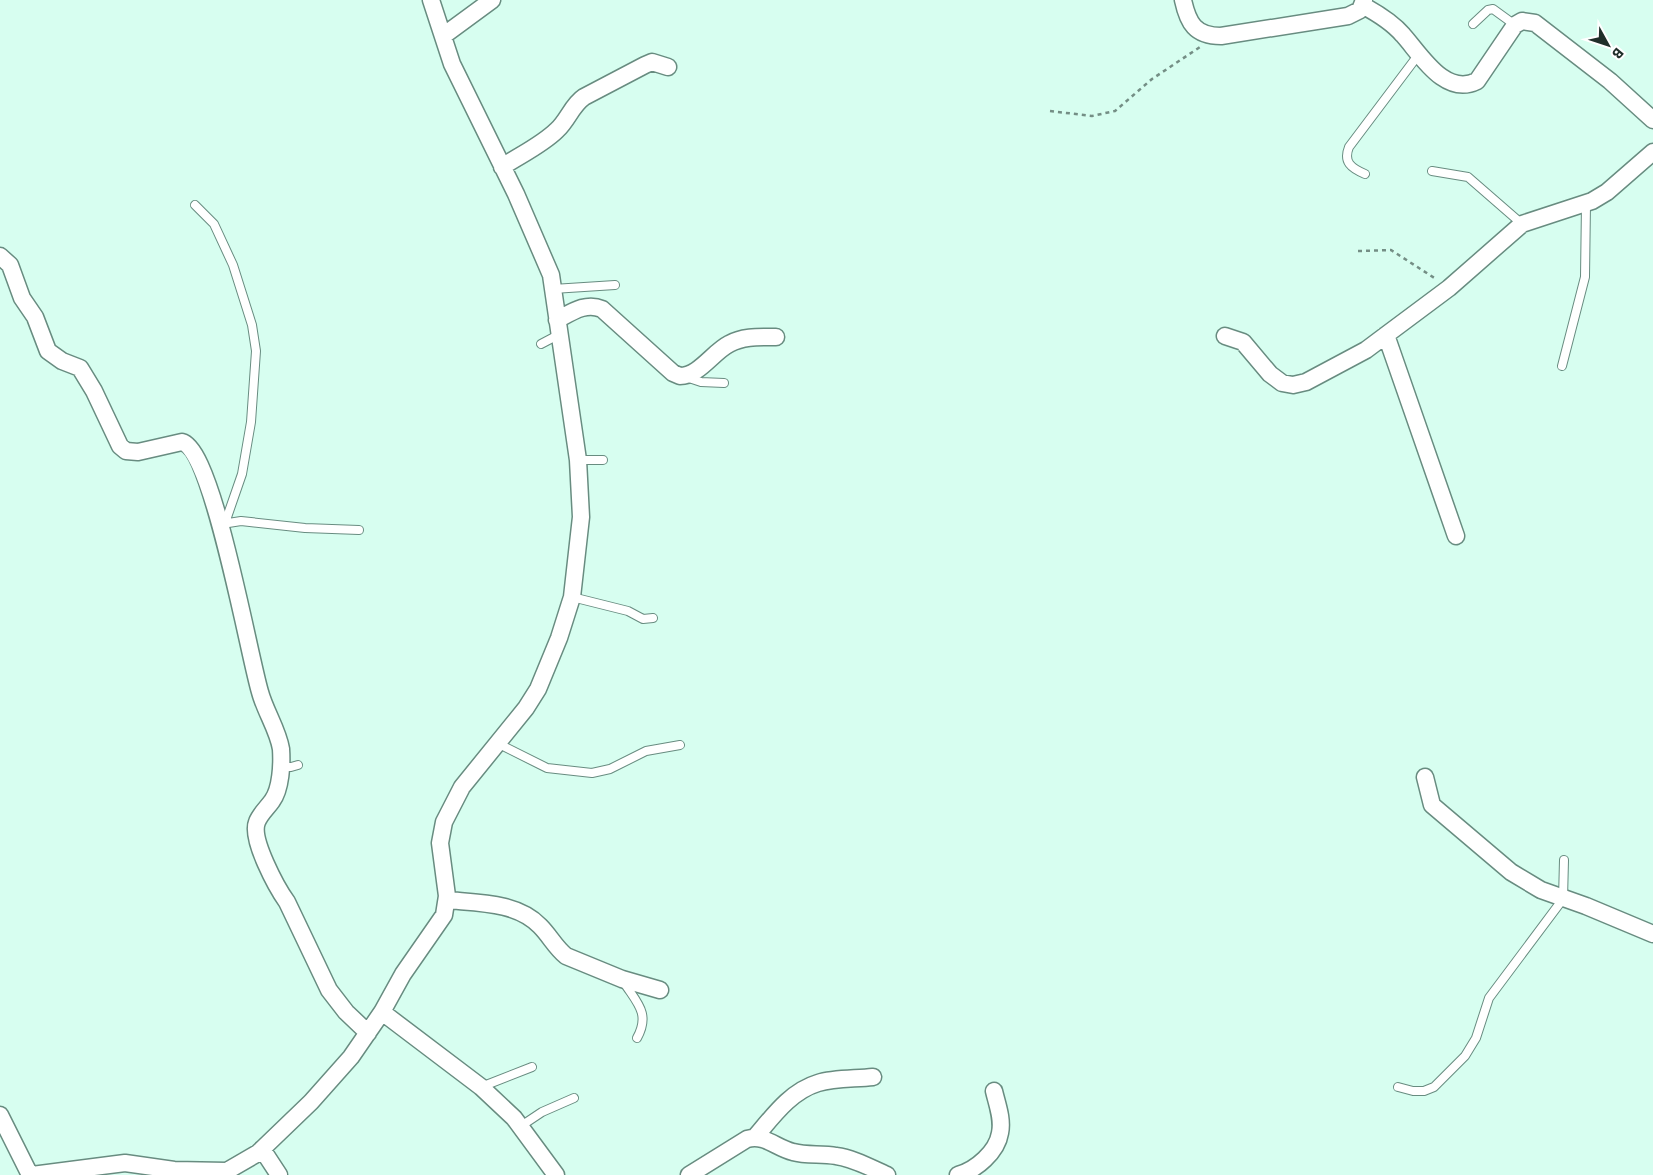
<svg xmlns="http://www.w3.org/2000/svg" width="1653" height="1175" viewBox="0 0 1653 1175" font-family="'Noto Sans',sans-serif">
  <style>
    .lines { fill: none; stroke-linecap: round; stroke-linejoin: round }
    .service-casing { stroke: #688c80; stroke-width: 10 }
    .minor-casing { stroke: #688c80; stroke-width: 19 }
    .path { stroke: #748e85; stroke-width: 2.5; stroke-dasharray: 4 4; stroke-linecap: butt }
    .service { stroke: #fff; stroke-width: 8 }
    .minor { stroke: #fff; stroke-width: 16 }
  </style>
  <rect width="100%" height="100%" fill="#d7fef0"/>
  <g class="lines">
    <!-- service casing -->
    <g class="service-casing">
      <path id="service" d="M1473,24L1488,10L1493,9L1515,25
        M1432,171L1468,177L1522,224
        M1365,174C1351,168 1343,162 1349,147L1419,54
        M195,205L214,224L233,265L252,325L256,351L251,422L242,474L225,523
        M553,289L615,285
        M541,344L560,334
        M1562,366L1585,277L1586,204
        M686,377L701,382L724,383
        M578,460H603
        M222,524L241,521L305,528L359,530
        M572,597L628,611L643,619L653,618
        M497,743L547,768L592,773L610,769L646,751L680,745
        M280,767H291L298,765
        M623,981C636,1002 651,1013 637,1038
        M481,1087L532,1067
        M1398,1087L1413,1091H1424L1434,1087L1465,1056L1476,1038L1489,998L1563,899L1564,860
        M521,1126L542,1112L574,1098"/>
    </g>
    <!-- minor casing -->
    <g class="minor-casing">
      <path id="minor" d="M1183,0C1188,23 1195,36 1221,36L1348,16L1360,10L1364,0
        M1362,5C1377,13 1392,22 1403,35C1421,55 1445,97 1477,81L1515,25L1522,21L1535,23L1610,81L1653,120
        M443,36L492,0
        M502,167C520,155 542,145 557,130C568,120 572,105 584,97L645,65L652,62L668,67
        M0,256L10,265L22,298L35,317L48,351L62,361L80,368L94,391L120,446L126,451L138,452L182,442C213,449 249,656 260,692C265,711 278,730 281,749C282,764 281,789 272,801C267,808 260,814 257,822C250,839 277,888 287,902L329,990L346,1012L368,1033
        M557,320C572,312 586,302 602,309L673,373L680,376C699,376 713,352 729,344C743,336 760,337 776,337
        M1386,335L1456,536
        M1225,336L1243,342L1270,374L1282,383L1293,385L1306,382L1366,350L1386,335L1449,288L1522,224L1592,201L1607,192L1653,152
        M1425,777L1432,805L1511,872L1541,890L1586,906L1653,934
        M447,900C478,903 517,902 540,926C550,936 555,947 566,956L622,979L660,990
        M382,1012L481,1087L514,1118L556,1175
        M0,1115L30,1175
        M756,1136C773,1116 791,1091 818,1083C834,1078 855,1079 873,1077
        M262,1149L279,1175
        M32,1175L125,1163L174,1170L227,1171L258,1153L311,1102L351,1057L382,1012L403,974L444,915L447,896L440,843L444,822L462,787L526,708L538,689L559,638L572,597L581,517L578,460L551,275L516,194L452,64L431,0
        M689,1175L747,1139C765,1134 776,1148 793,1152C807,1156 822,1153 836,1156C853,1158 871,1168 887,1175
        M958,1175C976,1170 997,1152 1000,1133C1003,1119 997,1104 994,1091"/>
    </g>
    <!-- path -->
    <path class="path" d="M1050,111L1092,116L1115,111L1152,79L1200,47
      M1358,251L1391,250L1436,279"/>
    <!-- service -->
    <use href="#service" class="service"/>
    <!-- minor -->
    <use href="#minor" class="minor"/>
  </g>
  <!-- north arrow -->
  <g transform="translate(1608 45) rotate(130)" stroke="#ffffff" stroke-width="4" paint-order="stroke">
  <path d="M0-4L9 19L0 12L-9 19Z" fill="#202f2a"/>
  <text y="-8" font-size="14" font-weight="bold" text-anchor="middle" fill="#202f2a">B</text>
  </g>
</svg>
